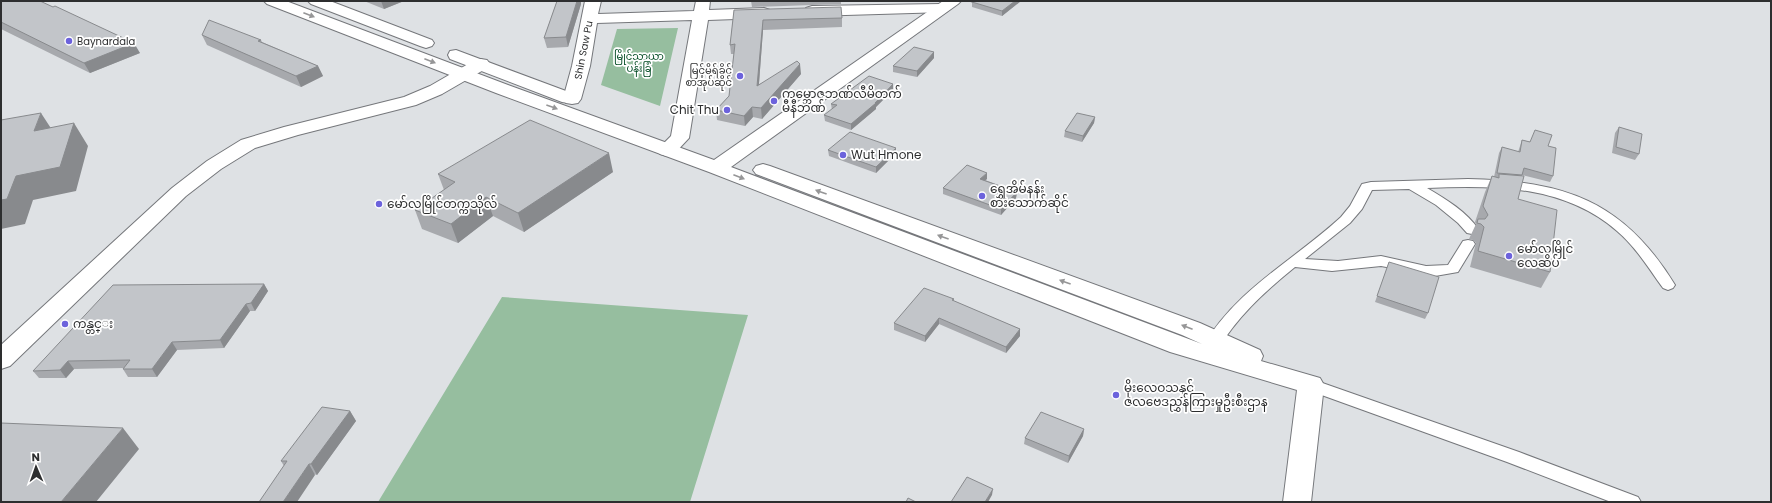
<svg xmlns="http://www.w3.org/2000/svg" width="1772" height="503" viewBox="0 0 1772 503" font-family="Poppins,'Noto Sans Myanmar',sans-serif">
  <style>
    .green { fill: #96be9f }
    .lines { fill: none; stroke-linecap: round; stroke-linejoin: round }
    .lane-casing { stroke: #75777b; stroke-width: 2 }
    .street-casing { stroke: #75777b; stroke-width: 2 }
    .secondary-casing { stroke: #75777b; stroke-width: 2 }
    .lane { fill: #fff; fill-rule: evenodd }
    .street { fill: #fff; fill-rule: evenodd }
    .secondary { fill: #fff; fill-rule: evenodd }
    .wall { fill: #a7a9ad }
    .shaded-wall { fill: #888a8d }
    .building { fill: #c2c5c9; stroke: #888a8d }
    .oneway { fill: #969697 }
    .poi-dot { fill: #6c62dc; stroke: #fff; stroke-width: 1.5 }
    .labels { text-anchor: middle; stroke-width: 3.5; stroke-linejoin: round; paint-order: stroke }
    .far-poi-label { font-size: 10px; fill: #2d2e2f; stroke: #fff; text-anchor: start }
    .far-street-label { font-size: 10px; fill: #2d2e2f; stroke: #fff }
    .far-park-label { font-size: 10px; fill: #004a22; stroke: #fff }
    .poi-label { font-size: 12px; fill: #2d2e2f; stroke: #fff; text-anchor: start }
  </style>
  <rect width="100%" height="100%" fill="#dee1e4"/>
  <!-- green -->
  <path class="green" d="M678,28L660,106L601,85L617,29Z
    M502,297L748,315L690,502H378Z"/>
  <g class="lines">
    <!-- lane casing -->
    <g class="lane-casing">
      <path id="lane" d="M1468,179C1564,181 1623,200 1675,285L1673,288L1668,290L1663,288C1649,269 1636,247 1617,231C1564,185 1494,185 1427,188C1446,199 1467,212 1479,230L1477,233L1472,234L1467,233L1458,223L1436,205L1409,189L1372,190L1362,209L1350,223L1305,259L1338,261L1381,256L1426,266L1448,265L1463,241L1468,240L1473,241L1475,244L1458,272L1435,276L1381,266L1332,271L1295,267C1264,292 1236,318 1216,352L1210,354L1204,352L1202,348C1236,289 1292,262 1341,217L1350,206L1362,184L1371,182Z
        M1311,379L1519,452L1638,497L1641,502H1611L1507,462L1305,389L1303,385L1305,381Z"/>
    </g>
    <!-- street casing -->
    <g class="street-casing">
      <path id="street" d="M585,1H601L598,14L694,11L696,1H710L709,10L764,8L770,10L772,13L770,16L764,18L708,20L689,138L674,154L667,156L660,154L657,150L671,136L692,20L597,23L590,66L581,99L578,103L572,104L566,103L563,99L572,66Z
        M941,4L946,6L949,9L946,12L812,16L806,14L804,11L806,8L812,6Z
        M481,59L487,60L490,64L487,68L442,94L416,105L298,135L255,148L221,169L186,196L10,366L1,369V345L172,188L207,161L241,140L284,127L404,97L430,86L475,60Z"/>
    </g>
    <!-- secondary casing -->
    <g class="secondary-casing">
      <path id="secondary" d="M264,1H286L508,85L714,160L943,1H961L958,4L731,167L1202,344L1182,335L756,174L753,170L756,166L763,164L770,166L1200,323L1260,350L1263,356L1261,361L1320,378L1324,385L1311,502H1283L1297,390L1170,352L709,172L496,93L267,4Z
        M308,1H330L432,40L434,43L432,46L426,48L420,46L311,4Z
        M456,50L574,94L577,98L574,102L568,103L562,102L450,59L448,55L450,51Z"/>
    </g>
    <!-- lane -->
    <use href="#lane" class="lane"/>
    <!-- street -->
    <use href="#street" class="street"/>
    <!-- secondary -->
    <use href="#secondary" class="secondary"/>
  </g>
  <!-- wall -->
  <path class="wall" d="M1,1L53,7L140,53L90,73L1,29Z
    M364,1H404L384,9Z
    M557,1H581V4L568,47L547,48L544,38Z
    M751,1H841V4L752,7Z
    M969,1H1021L1002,16L972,7V3Z
    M734,10L842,18V27L763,30L759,84L801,74L762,119L753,117L745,126L717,120L716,110L729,96L734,54H731L730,45Z
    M202,35L261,40L262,42L318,66L323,76L301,87L207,45Z
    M934,58L917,77L893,72V66Z
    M893,90L876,107V109L851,130L825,121L824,115L832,110L831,104Z
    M1095,117L1094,123L1082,142L1064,137L1065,131Z
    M1619,127L1639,154L1635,160L1612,153L1615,133Z
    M1522,140L1548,146L1553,176L1550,182L1522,175L1518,199L1550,272L1541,288L1470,267L1476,243L1473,240L1469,239L1476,224L1475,222L1485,192L1492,176L1494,177L1499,153L1502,147L1518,152Z
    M828,150L896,153L876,173L829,156Z
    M613,172L524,232L493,216L458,243L422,229L415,210L444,190L438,174Z
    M987,179L985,180L1017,192L1016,198L1001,215L943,194V188Z
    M1389,262L1428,313L1425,319L1375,302Z
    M264,284L268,291L255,311H250L224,348L177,350L157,377H128L123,369L124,368L74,369L66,378H39L33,371Z
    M954,299V301L1020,329V336L1006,353L939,324L925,342L894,330V323Z
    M350,411L356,421L317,475L284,466L281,461Z
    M1084,429L1083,436L1068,463L1024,444L1025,438Z"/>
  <!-- shaded-wall -->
  <path class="shaded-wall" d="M381,1H404L384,9Z
    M577,1H581V4L568,47L566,37Z
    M1015,1H1021L1002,16V11Z
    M763,20V30L758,96L757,86Z
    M134,43L140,53L90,73L84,63Z
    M934,52V58L917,77V71Z
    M800,64L801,74L762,119L761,108Z
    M318,66L323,76L301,87L296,76Z
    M893,84V90L876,107V109L851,130V124L875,103Z
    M752,107L753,117L745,126L744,116Z
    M41,113L56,136L34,131Z
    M1095,117L1094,123L1082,142L1083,136Z
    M74,123L88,146L76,191L33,200L25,224L1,229V200L16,176Z
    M896,148V153L876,173V167Z
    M609,153L613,172L524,232L518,213Z
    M987,173V179L980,185V179Z
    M1017,192L1016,198L1001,215V209Z
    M486,197L493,216L458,243L451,224Z
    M264,284L268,291L255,311L251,303Z
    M246,304L250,311L224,348L220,340Z
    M939,318V324L925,342V336Z
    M1020,329V336L1006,353V347Z
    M172,342L177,350L157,377L152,369Z
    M68,361L74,369L66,378L60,370Z
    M350,411L356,421L317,475L311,464Z
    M123,428L139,449L96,502H61Z
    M1084,429L1083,436L1068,463L1069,456Z
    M309,464L315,475L297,502H283Z
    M993,489L992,495L988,502H985Z"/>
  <!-- building -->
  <path class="building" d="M1,1H40L53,7L55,6L134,43L84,63L1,22Z
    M557,1H577L566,37L544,38Z
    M974,1H1015L1002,11L972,2Z
    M841,7L842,18L763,20L757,86L797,61L800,64L761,108L752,107L744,116L716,110L729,96L735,44L730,45L734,10Z
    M209,20L261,40L258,41L318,66L296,76L202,35Z
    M914,47L934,52L917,71L893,66Z
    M869,76L893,84L875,103H876L851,124L824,115L837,105L831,104Z
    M41,113L34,131L74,123L60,167L16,176L7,199L1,200V120Z
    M1077,113L1095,117L1083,136L1065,131Z
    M530,120L609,153L518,213L486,197L451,224L415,210L455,182L438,174Z
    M1619,127L1642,134L1639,154L1616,147Z
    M1535,130L1552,135L1548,146L1556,148L1553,176L1524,168L1522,175L1497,173L1502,147L1520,152L1522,140L1530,142Z
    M850,132L896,148L876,167L828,150Z
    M967,165L987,173L980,179L1017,192L1001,209L943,188Z
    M1499,174L1524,176L1518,199L1557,210L1550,272L1478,251L1484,227L1481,224L1477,223L1478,219H1485L1488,215L1483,206L1492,176L1499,178Z
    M1389,262L1439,277L1428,313L1377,296Z
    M264,284L251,303L246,304L220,340L172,342L152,369H123L130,360L68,361L60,370L33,371L113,285Z
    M924,288L954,299L952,300L1020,329L1006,347L939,318L925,336L894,323Z
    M322,407L350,411L311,464H309L283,502H259L287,461H281Z
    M1041,412L1084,429L1069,456L1025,438Z
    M1,423L123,428L61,502H1Z
    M967,477L993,489L985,502H951Z
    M908,498L916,502H906Z"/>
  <!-- one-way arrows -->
  <defs><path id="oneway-solid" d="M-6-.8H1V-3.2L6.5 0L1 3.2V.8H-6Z"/></defs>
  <g class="oneway">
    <use href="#oneway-solid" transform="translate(309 15) rotate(21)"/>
    <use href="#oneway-solid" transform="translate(430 61) rotate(21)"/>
    <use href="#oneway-solid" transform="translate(552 107) rotate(20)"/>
    <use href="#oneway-solid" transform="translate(739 177) rotate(21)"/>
    <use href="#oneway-solid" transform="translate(821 192) rotate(-160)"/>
    <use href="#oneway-solid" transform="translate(943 237) rotate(-160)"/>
    <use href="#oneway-solid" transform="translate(1065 282) rotate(-160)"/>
    <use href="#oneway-solid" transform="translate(1187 327) rotate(-159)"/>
  </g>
  <!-- markers -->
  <g class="poi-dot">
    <circle cx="69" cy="41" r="4"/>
    <circle cx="740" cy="76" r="4"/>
    <circle cx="774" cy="101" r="4"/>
    <circle cx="727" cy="110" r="4"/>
    <circle cx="843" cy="155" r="4"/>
    <circle cx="982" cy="196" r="4"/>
    <circle cx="379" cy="204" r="4"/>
    <circle cx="1509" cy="256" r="4"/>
    <circle cx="65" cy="324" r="4"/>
    <circle cx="1116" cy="395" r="4"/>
  </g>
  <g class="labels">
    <!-- far-poi labels -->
    <g class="far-poi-label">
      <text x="77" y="45">Baynardala</text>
      <text x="732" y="74" text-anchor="end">မြင့်မိုရ်ခိုင်<tspan x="732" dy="12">စာအုပ်ဆိုင်</tspan></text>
    </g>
    <!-- far-street labels -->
    <g class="far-street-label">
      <text transform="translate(583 50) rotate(-79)" y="4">Shin Saw Pu</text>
    </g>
    <!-- far-park labels -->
    <g class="far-park-label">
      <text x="639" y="60">မြိုင်သာယာ<tspan x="639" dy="12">ပန်းခြံ</tspan></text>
    </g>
    <!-- poi labels -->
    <g class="poi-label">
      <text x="782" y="98">ကမ္ဘောဇဘဏ်လီမိတက်<tspan x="782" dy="14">မီနီဘဏ်</tspan></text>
      <text x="719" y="114" text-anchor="end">Chit Thu</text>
      <text x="851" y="159">Wut Hmone</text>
      <text x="990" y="193">ရွှေအိမ်နန်း<tspan x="990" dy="14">စားသောက်ဆိုင်</tspan></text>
      <text x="387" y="208">မော်လမြိုင်တက္ကသိုလ်</text>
      <text x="1517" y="253">မော်လမြိုင်<tspan x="1517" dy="14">လေဆိပ်</tspan></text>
      <text x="73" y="328">ကန္တင္း</text>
      <text x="1124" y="392">မိုးလေဝသနှင့်<tspan x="1124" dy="14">ဇလဗေဒညွှန်ကြားမှုဦးစီးဌာန</tspan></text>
    </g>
  </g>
  <!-- border -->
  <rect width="1772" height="503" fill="none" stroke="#2d2e2f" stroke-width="4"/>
  <!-- north arrow -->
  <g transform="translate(36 467) rotate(358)" stroke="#ffffff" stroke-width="3" paint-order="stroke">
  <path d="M0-3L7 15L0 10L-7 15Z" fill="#2d2e2f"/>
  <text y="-6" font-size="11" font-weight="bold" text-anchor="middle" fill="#2d2e2f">N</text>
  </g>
</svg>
